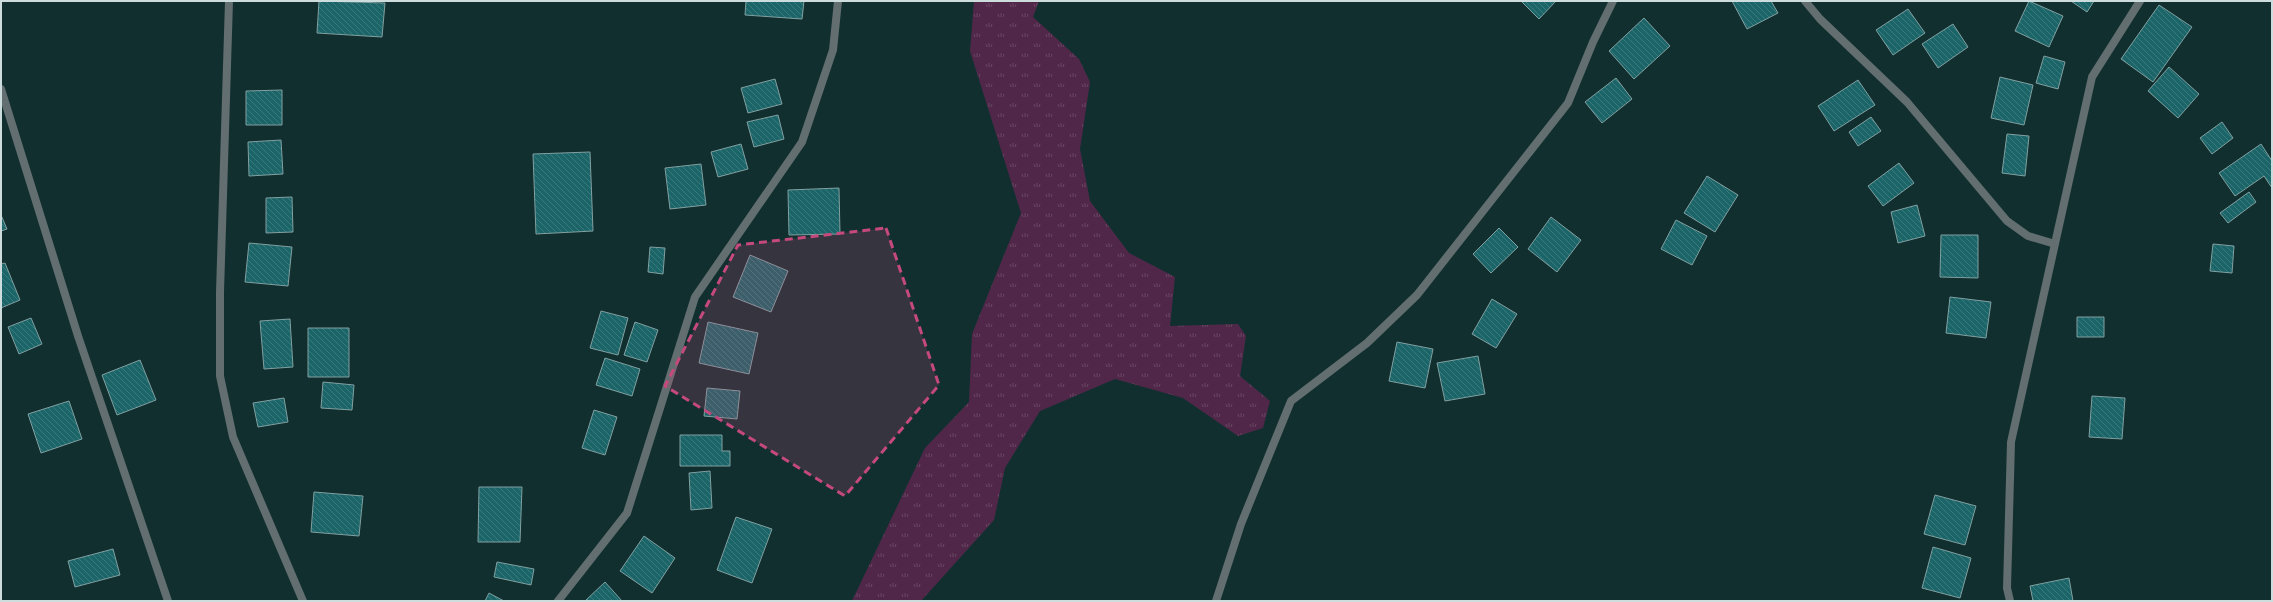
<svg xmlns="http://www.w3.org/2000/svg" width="2273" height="602" viewBox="0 0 2273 602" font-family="Raleway,sans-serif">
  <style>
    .grass { fill: url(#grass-tufts) }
    .building { fill: url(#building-back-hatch); stroke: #81a0a1 }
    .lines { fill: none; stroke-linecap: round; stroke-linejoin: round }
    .street { stroke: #626e6f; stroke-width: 8 }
    .marked { fill: #c5497c; fill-opacity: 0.2; stroke: #c5497c; stroke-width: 3; stroke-dasharray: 8 5; stroke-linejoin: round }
  </style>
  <defs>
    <pattern id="grass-tufts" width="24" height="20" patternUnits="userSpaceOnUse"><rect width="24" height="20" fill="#502749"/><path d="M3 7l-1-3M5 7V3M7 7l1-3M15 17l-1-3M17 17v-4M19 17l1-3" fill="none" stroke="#684663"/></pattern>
    <pattern id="building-back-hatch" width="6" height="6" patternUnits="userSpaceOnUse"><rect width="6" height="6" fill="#1b6467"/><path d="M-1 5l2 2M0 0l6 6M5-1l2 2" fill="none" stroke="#3b7a7c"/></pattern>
  </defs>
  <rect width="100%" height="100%" fill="#122f30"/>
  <!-- grass -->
  <path class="grass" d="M974,1H1039L1033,17L1079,59L1090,82L1080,149L1090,201L1129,253L1175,277L1170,326L1238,324L1246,336L1240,376L1270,401L1263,428L1238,436L1183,398L1115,379L1040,411L1005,468L994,520L921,601H852L925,448L969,402L972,334L1021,213L970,51Z"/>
  <!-- building -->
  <path class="building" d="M319,1L385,3L382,37L317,33Z
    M746,1H804L802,19L745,15Z
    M1521,1H1556L1539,19Z
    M1732,1H1771L1778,13L1747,29Z
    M2029,1L2063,16L2049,47L2015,31Z
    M2071,1H2094L2087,12Z
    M2159,5L2192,27L2153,82L2121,59Z
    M1908,9L1925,33L1893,55L1876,30Z
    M1644,18L1670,46L1634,79L1609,51Z
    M1953,24L1968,47L1938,68L1922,44Z
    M2044,56L2065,62L2058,89L2036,83Z
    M2169,67L2199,94L2178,118L2148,91Z
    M2000,77L2033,85L2024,125L1991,118Z
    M1616,78L1632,99L1602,123L1585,102Z
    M775,79L782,104L748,113L741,88Z
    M1858,80L1875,105L1834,131L1818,106Z
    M282,90V125H246V91Z
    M778,115L784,139L754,147L747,122Z
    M1871,117L1881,131L1858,146L1849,132Z
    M2222,122L2233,138L2212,154L2200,138Z
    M2007,134L2029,136L2025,176L2002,173Z
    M281,140L283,174L249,176L248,142Z
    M741,144L748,169L718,177L711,152Z
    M2261,144L2272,161V188L2264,176L2235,196L2219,173Z
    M590,152L593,231L536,234L533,154Z
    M1899,163L1914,183L1883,206L1868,186Z
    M701,164L706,205L670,209L665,168Z
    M1707,176L1738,195L1715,232L1684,213Z
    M839,188L840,234L789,235L788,190Z
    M2249,192L2256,202L2228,223L2220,213Z
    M292,197L293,232L266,233V198Z
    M1917,205L1925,236L1898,243L1891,212Z
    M1,215L7,229L1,231Z
    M1551,217L1581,240L1557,272L1528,249Z
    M1676,220L1707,236L1692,265L1661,249Z
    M1499,228L1518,247L1491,273L1473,254Z
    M1941,235H1978V278L1940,277Z
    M249,243L292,247L288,286L245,282Z
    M2213,244L2234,246L2232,273L2210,271Z
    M650,247L665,248L663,274L648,272Z
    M750,255L788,271L771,312L733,297Z
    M5,263L20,300L1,308V264Z
    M1950,297L1991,302L1986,338L1946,333Z
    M1492,299L1517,314L1496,348L1472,334Z
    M601,311L628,318L618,355L590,348Z
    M2077,317H2104V337H2077Z
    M31,318L42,344L19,354L8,327Z
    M290,319L293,367L264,369L260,321Z
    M635,322L658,330L647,362L624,355Z
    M708,322L758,333L749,374L699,363Z
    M308,328H349V377H308Z
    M1397,342L1433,349L1425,388L1389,381Z
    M1478,356L1485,394L1445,401L1437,363Z
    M605,358L640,369L632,396L596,385Z
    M140,360L156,400L117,415L102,375Z
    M323,382L354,385L352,410L321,408Z
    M707,388L740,391L737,419L704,416Z
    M2092,396L2125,398L2122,439L2089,437Z
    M284,398L288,422L258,427L253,403Z
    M69,401L82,439L41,453L28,414Z
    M594,410L617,417L605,455L582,448Z
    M680,435H722V451H730V466H680Z
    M710,471L712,508L691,510L689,473Z
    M479,487H522L520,542H478Z
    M314,492L363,496L359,536L311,532Z
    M1935,495L1976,506L1965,545L1924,534Z
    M736,517L772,529L752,583L717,570Z
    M644,536L675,558L652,593L620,571Z
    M1933,547L1971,558L1960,598L1922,588Z
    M113,549L120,575L75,587L68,561Z
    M497,562L534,569L531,585L494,577Z
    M2069,578L2073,601H2033L2030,586Z
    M605,582L622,601H585Z
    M489,593L504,601H485Z"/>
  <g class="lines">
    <!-- street -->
    <path class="street" d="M229,1L220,292V376L233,437L303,601
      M1805,1L1820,19L1907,102L2007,221L2028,236L2055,244
      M1,89L78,336L168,601
      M558,601L627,513L695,297L802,142L833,50L838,1
      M1216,601L1241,524L1291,401L1367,343L1417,295L1568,103L1593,42L1613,1
      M2010,601L2007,588L2011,442L2092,77L2140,1"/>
  </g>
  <!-- marked area -->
  <path class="marked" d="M886,228L939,385L845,496L665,386L738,245Z"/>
  <!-- border -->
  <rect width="2273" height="602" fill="none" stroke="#cddddd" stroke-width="4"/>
</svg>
